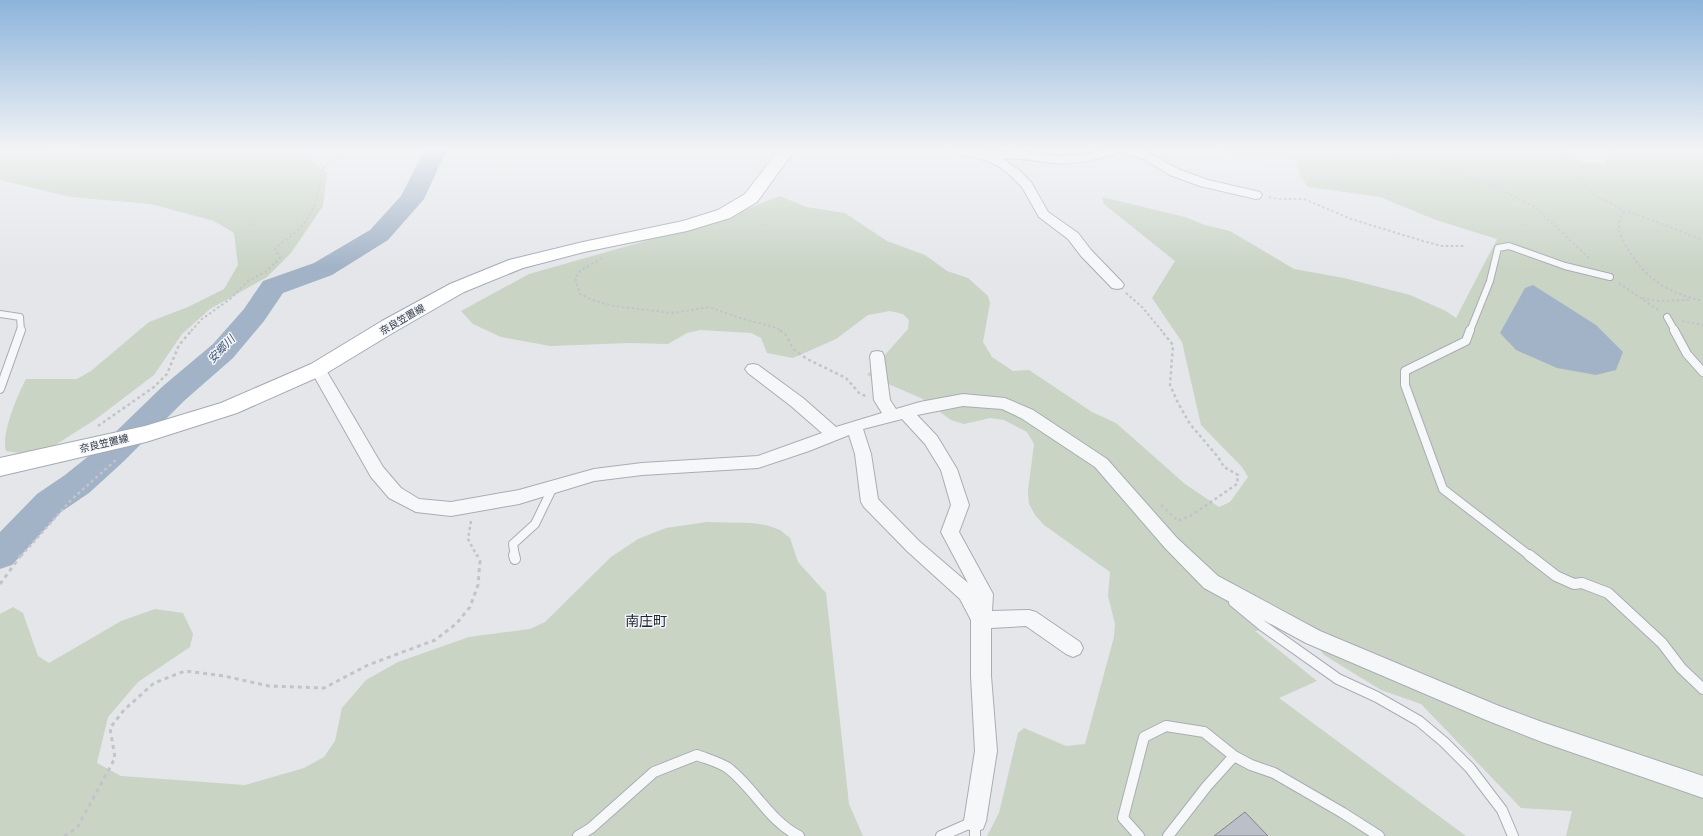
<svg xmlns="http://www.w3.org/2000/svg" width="1703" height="836" viewBox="0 0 1703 836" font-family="'Public Sans','Noto Sans JP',sans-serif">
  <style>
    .green { fill: #c9d4c5 }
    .water { fill: #a2b3c7 }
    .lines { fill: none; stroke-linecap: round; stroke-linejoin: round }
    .river { fill: #a2b3c7; fill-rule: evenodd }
    .building { fill: #bbbfc7; stroke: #83868b }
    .service-far2-casing { stroke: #a9adb4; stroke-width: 8 }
    .service-far1-casing { stroke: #a9adb4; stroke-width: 10 }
    .service-casing { stroke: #a9adb4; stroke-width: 12 }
    .minor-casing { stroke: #a9adb4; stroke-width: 2 }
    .primary-casing { stroke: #a4aab5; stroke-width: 2 }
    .path-far2 { stroke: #c2c4c9; stroke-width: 2; stroke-dasharray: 2.5 2.5; stroke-linecap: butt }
    .path-far1 { stroke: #c2c4c9; stroke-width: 2.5; stroke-dasharray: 3 3; stroke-linecap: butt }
    .path { stroke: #c2c4c9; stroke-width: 3; stroke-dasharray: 4 4; stroke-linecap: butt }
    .service-far2 { stroke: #f6f7f9; stroke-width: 6 }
    .service-far1 { stroke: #f6f7f9; stroke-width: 8 }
    .service { stroke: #f6f7f9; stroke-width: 10 }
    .minor { fill: #f6f7f9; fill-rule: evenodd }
    .primary { fill: #fff; fill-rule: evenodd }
    .labels { text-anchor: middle; stroke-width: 3; stroke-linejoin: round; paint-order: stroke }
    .street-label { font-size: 10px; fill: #2d3442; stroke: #f3f5f8 }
    .water-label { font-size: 11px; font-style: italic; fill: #3a5273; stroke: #f3f5f8 }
    .near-quarter-label { font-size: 14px; fill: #1e2533; stroke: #f3f5f8 }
  </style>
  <rect width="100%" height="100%" fill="#e4e6ea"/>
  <!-- green -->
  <path class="green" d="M0,151L302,152L327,172L323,206L291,253L267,277L210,309L182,334L154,375L96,419L49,449L19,453L6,451C1,434 17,396 26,379H77L91,371L149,322L188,307L224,289L238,265L234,233L214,221L151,204L70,197L0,180Z
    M1222,151H1569L1582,162L1605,163L1610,151L1703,152V836H1566L1572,811L1521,808L1421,704L1381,690L1324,655L1302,625L1255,631L1317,681L1279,698L1466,836H987L999,813L1018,733L1024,728L1066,746L1085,744L1114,637L1115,624L1108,596L1110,572L1044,525L1035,515L1029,504L1028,491L1034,444L1027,432L1004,420L990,418L964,424L951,420L921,398L867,375L908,329L909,320L903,314L890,311L868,315L836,339L793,358L767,353L761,338L751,333L700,330L687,333L668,344L629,343L550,346L501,337L473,324L461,311L529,274L719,220L780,196L806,207L845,213L887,241L925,255L947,271L968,278L988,296L990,303L983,342L992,357L1013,371L1029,370L1092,412L1116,423L1185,484L1219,507L1230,502L1248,477L1242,467L1201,425L1182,342L1152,298L1175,261L1110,209L1104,204L1102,197L1185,217L1205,225L1230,231L1294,269L1344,278L1410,295L1446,311L1456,318L1497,239L1436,220L1380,197L1308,187L1300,176L1296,160C1273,151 1263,158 1240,158C1234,158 1227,153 1222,151Z
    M707,522L751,523L766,525L780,530L790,538L798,562L826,593L849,804L863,836H0V614L13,607L23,613L38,656L49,663L121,621L155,609L183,613L193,634L190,647L138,682L108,717L97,763L121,776L245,785L304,768L324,757L335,741L342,708L366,680L398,662L469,637L530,629L545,622L611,557L638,539L666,528Z"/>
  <!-- water -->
  <path class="water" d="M1533,285L1596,325L1623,352L1616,370L1596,375L1557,368L1516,350L1500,333L1525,288Z"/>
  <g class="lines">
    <!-- river -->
    <path class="river" d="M424,151H448L443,158L424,199L388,240L332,275L283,293L264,321L233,358L185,400L123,462L89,493L61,512L12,565L0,569V532L37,494L65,475L101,446L163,386L213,344L244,309L263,281L314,263L370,230L401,196Z"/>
  </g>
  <!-- building -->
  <path class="building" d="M1245,812L1268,836H1214Z"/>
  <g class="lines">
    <!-- service-far2 casing -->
    <g class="service-far2-casing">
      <path id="service-far2" d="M0,314L20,317L21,331
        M1667,317L1675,331
        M1470,331L1490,281L1498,248L1509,246L1565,266L1610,277"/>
    </g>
    <!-- service-far1 casing -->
    <g class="service-far1-casing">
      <path id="service-far1" d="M1470,330L1466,341L1405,371V385L1443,489L1530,556
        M1674,330L1687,354L1703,372
        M0,389L21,330
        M515,556L513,544L535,524L553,487"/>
    </g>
    <!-- service casing -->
    <g class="service-casing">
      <path id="service" d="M514,555L515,559
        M1529,555L1556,576L1574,584L1582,583L1608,593L1662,643L1681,668L1703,689
        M1234,602L1263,626L1338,679L1377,697L1419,721L1444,742L1470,768L1502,810L1513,836
        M578,836L591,828L654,772L697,755C707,759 719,762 728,768C754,788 769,821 799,836
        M941,836L975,821V836
        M1139,836L1123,818L1144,737L1166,726L1204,732L1234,756
        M1168,836L1207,786L1234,756L1251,765L1274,773L1343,813L1379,836"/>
    </g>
    <!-- minor casing -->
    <g class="minor-casing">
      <path id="minor" d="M951,151H977L988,153L1022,151L1056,156L1092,154L1100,151H1119L1117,153C1097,159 1076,165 1055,163C1037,162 1022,157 1003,159L1019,170L1031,182L1048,212L1078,233L1091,250L1122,282L1124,285L1122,288L1117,289L1112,288L1081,256L1068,239L1039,217L1022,187L1011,176L1000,167L985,160L953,153Z
        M1124,151H1143L1152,155L1178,169L1208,180L1260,192L1262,195L1260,198L1256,199L1200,186L1170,175L1144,159L1126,153Z
        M877,351L882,352L884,356L890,400L896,409L920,402L963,394L1005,398L1033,410L1107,459L1177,538L1218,576L1320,631L1499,706L1542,722L1703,776V798L1542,742L1486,720L1306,643L1204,588L1165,548L1095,467L1021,418L1002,409L963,406L917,415L937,436L957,469L969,505L959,532L993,594L992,611L1029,610L1036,612L1080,642L1083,648L1080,654L1073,657L1066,654L1026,626L991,628V676L997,751L986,821L983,829L975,832L967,829L964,821L975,751L971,676V620L960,599L907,551L864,507L861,502L855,454L849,435L809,451L758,468L642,475L594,481L519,504L451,516L416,512L389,498L371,477L310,369L313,365L318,364L323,365L383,467L401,488L419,499L451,502L519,490L594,469L642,463L758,456L822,433L791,406L748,373L745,369L748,365L753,364L758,365L803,398L836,427L882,413L874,400L870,356L872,352ZM902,419L925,444L941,470L951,505L941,532L968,583L919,541L878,499L871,454L863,429Z"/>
    </g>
    <!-- primary casing -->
    <g class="primary-casing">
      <path id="primary" d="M778,151H794L757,202L730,218L687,231L584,252L523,268L464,292L396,331L325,374L237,413L146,442L0,476V458L145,426L221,403L311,364L382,321L450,284L509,260L583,242L683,221L718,210L745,194Z"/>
    </g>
    <!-- path-far2 -->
    <path class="path-far2" d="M1393,151L1498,188L1535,207L1591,260
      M1558,151L1595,196L1613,204L1623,211C1622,216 1619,221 1619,226C1619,235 1625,244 1629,251C1648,281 1669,293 1703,301
      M1269,197L1278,199H1304L1351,219L1423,241L1442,246H1466
      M1623,211L1636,214L1703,240
      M602,258L581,270L575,278L580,294L595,301L614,306L673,313L709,307L737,317L777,328L781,331
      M1619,283L1658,310
      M1126,293L1142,307L1162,331
      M1642,298L1659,301L1691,300
      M1682,321L1703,325
      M191,331L202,319L230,299L248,281L267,271L280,258L275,249C282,241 290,238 297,231C315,213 320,192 322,168L333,162L343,151"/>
    <!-- path-far1 -->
    <path class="path-far1" d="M780,330L787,336L793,349L807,359L846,378L860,394L866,396
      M98,426L154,387L167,374L179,345L192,330
      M1161,505L1178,521L1192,515L1237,484L1238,475L1224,467L1218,457L1190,424L1178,403L1170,385L1173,345L1161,330
      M471,521L468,539L477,556
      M21,556L71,500L118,458"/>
    <!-- path -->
    <path class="path" d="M0,584L21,555
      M64,836L77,828L115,758L110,728L124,710L154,683L185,671L224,676L269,686L324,688L368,665L435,640L456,624L470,607L478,585L480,561L477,555"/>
    <!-- service-far2 -->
    <use href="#service-far2" class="service-far2"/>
    <!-- service-far1 -->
    <use href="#service-far1" class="service-far1"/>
    <!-- service -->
    <use href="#service" class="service"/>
    <!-- minor -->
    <use href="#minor" class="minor"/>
    <!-- primary -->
    <use href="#primary" class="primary"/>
  </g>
  <!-- sky -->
  <linearGradient id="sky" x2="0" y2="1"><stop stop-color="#8cb4db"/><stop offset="0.56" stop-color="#f3f4f6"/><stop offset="1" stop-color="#f3f4f6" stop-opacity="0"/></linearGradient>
  <rect width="1703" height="268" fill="url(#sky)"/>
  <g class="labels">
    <!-- street labels -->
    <g class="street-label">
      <text transform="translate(402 319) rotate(-30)" y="4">奈良笠置線</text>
      <text transform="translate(104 443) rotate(-13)" y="4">奈良笠置線</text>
    </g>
    <!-- water labels -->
    <g class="water-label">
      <text transform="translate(221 349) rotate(-46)" y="4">安郷川</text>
    </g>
    <!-- near-quarter labels -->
    <g class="near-quarter-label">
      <text x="646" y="626">南庄町</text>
    </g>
  </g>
</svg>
